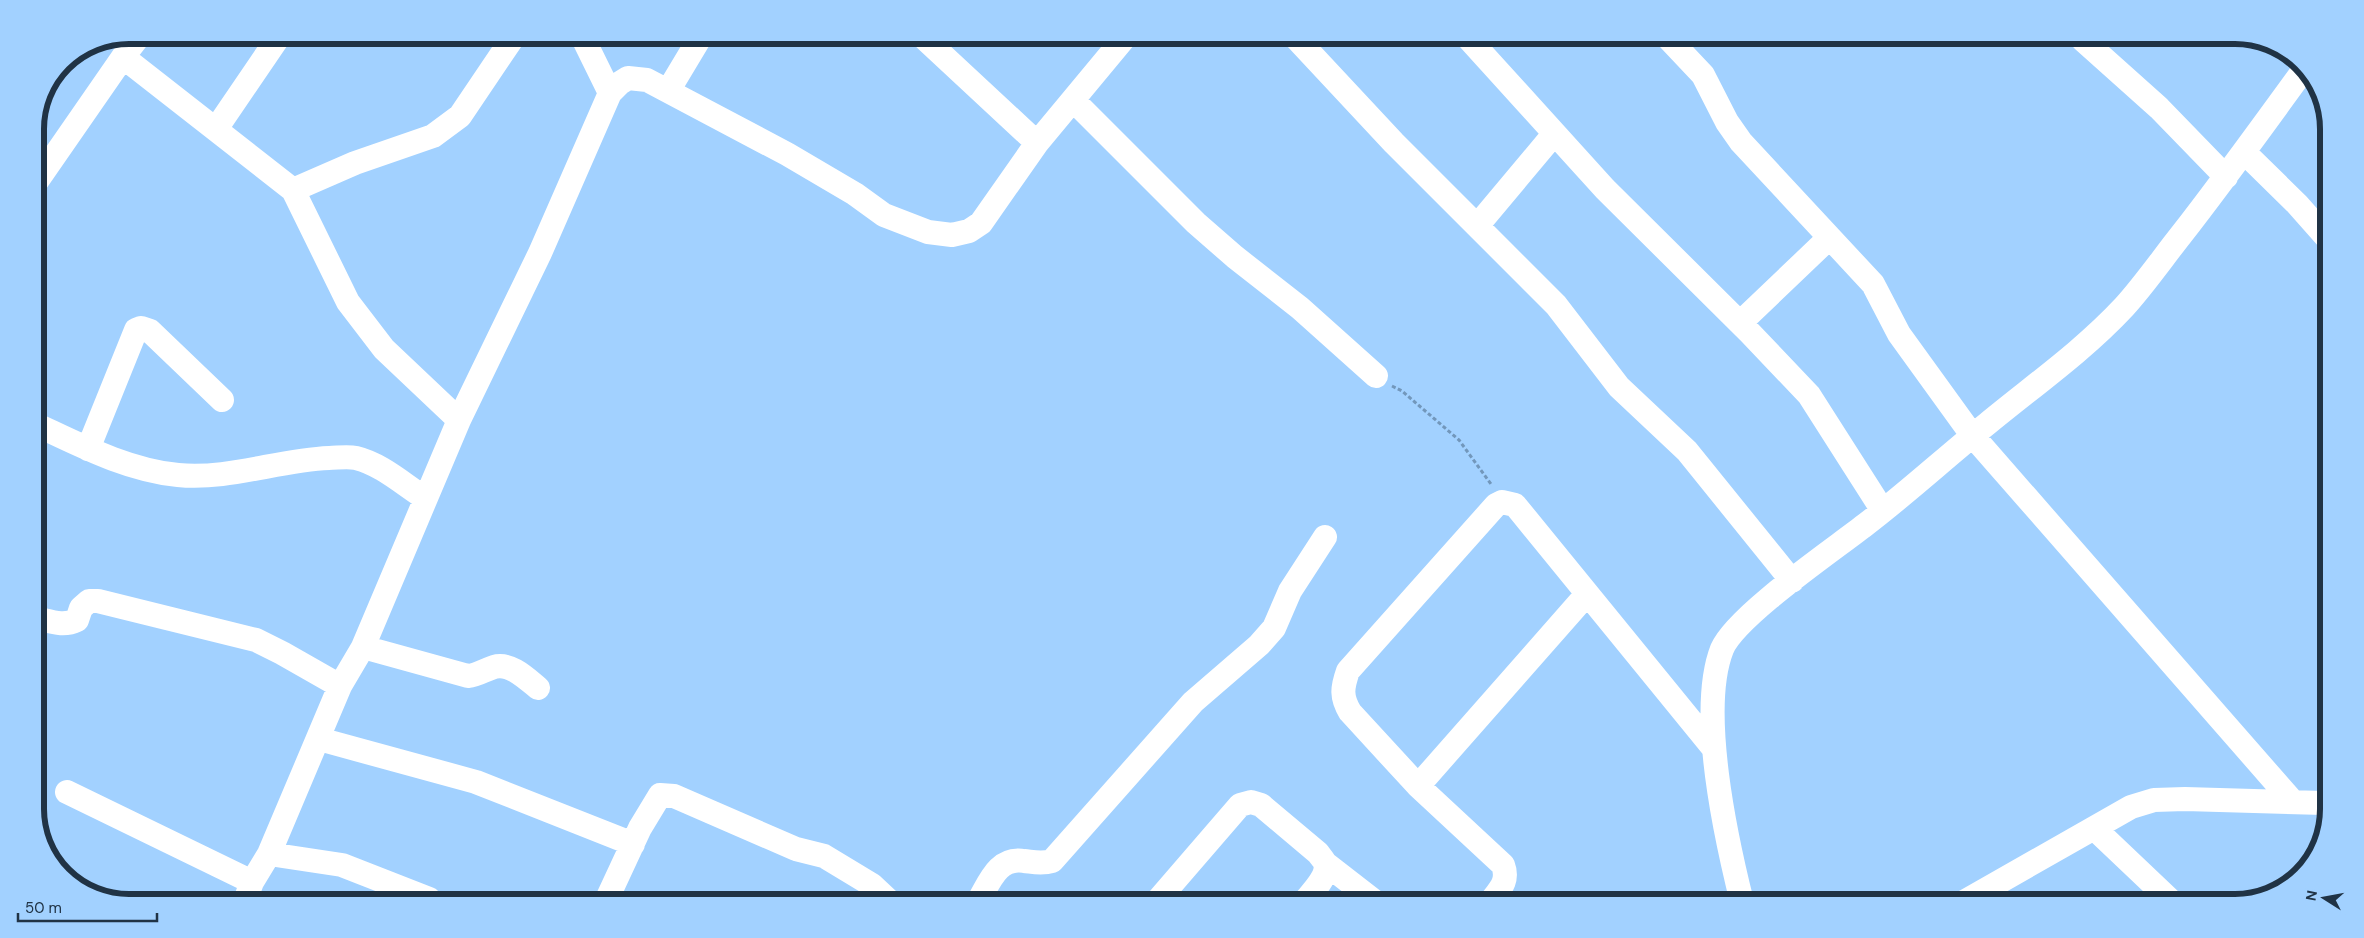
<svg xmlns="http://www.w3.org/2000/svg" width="2364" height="938" viewBox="0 0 2364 938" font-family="'DM Sans',sans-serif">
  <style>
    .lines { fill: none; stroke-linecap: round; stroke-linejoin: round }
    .path { stroke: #7297bb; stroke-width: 3; stroke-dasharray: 4 2.5; stroke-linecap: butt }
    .minor { stroke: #fff; stroke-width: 24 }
    .rim { fill: none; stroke: #203345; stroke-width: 6 }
  </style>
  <rect width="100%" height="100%" fill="#a2d1ff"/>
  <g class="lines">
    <!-- path -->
    <path class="path" d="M1392,386L1402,391L1459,440L1491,484"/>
    <!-- minor -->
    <path class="minor" d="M582,36L610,93
      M923,37L1037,143
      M1296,38L1394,143L1556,305L1619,387L1687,451L1792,581
      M1468,38L1605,189L1750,333L1809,395L1883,511
      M1669,39L1703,75L1727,122L1741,142L1873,284L1899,334L1972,435L2293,802
      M2083,40L2159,108L2226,177
      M123,57L293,190L348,302L384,349L459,420
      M668,91L701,36
      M1073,100L1196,223L1235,257L1300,308L1376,376
      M216,129L280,35
      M2244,152L2297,204L2328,239
      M35,184L123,57L140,35
      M293,190L355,163L433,136L460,116L514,36
      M1477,226L1554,134
      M1740,323L1829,238
      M35,424C80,445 127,470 178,475C229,480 278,460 329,458C337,458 347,456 356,458C381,464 403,484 425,498
      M88,449L136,330L141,328L150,331L222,400
      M35,618C50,621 63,627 77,620L81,608L89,601H98L256,640L282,653L340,686
      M363,647L468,676C478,675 484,670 494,667C510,662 527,679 538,688
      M319,739L476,782L633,844
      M1418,786L1587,594
      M67,792L252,882
      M2094,828L2173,903
      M269,854L342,865L429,899
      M1325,863L1374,901
      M246,898L252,882L269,854L340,686L363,647L459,420L540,253L610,93L620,83L628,78L647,80L787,154L855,194L884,215L928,232L952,235L969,231L981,223L1037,143L1125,37
      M607,899L640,828L660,795L674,796L796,849L824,856L872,885L888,900
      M979,900C990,881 998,857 1024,861C1034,862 1042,864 1052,861L1193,702L1259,645L1274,628L1290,591L1325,537
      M1158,900L1240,805L1251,802L1261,805L1318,853C1320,856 1324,860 1325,863C1329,876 1312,892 1305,901
      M1491,901C1500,889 1509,881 1503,865L1418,786L1350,712C1341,697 1342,688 1348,671L1496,505L1502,502L1515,505L1714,749
      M1742,902C1726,838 1698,710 1722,649C1736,616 1833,550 1865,525C1907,493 1946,457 1987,424C2033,386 2083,351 2124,307C2144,285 2162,259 2181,235C2224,180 2264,124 2305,68
      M1964,902L2131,807L2154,800L2185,799L2324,803"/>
  </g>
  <!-- crop -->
  <path d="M0 0H2364V938H0ZM129 44H2235A85 85 0 0 1 2320 129V809A85 85 0 0 1 2235 894H129A85 85 0 0 1 44 809V129A85 85 0 0 1 129 44Z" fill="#a2d1ff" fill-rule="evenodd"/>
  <path class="rim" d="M129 44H2235A85 85 0 0 1 2320 129V809A85 85 0 0 1 2235 894H129A85 85 0 0 1 44 809V129A85 85 0 0 1 129 44Z"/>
  <!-- north arrow -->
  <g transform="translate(2324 898) rotate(281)" stroke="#a2d1ff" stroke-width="4" paint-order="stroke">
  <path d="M0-4L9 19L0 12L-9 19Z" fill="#203345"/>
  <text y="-8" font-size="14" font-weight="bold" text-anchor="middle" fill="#203345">N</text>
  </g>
  <!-- scale -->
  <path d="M18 913v8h139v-8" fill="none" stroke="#203345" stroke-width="2.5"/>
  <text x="25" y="913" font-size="15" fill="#203345" stroke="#a2d1ff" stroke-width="4" paint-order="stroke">50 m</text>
</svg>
